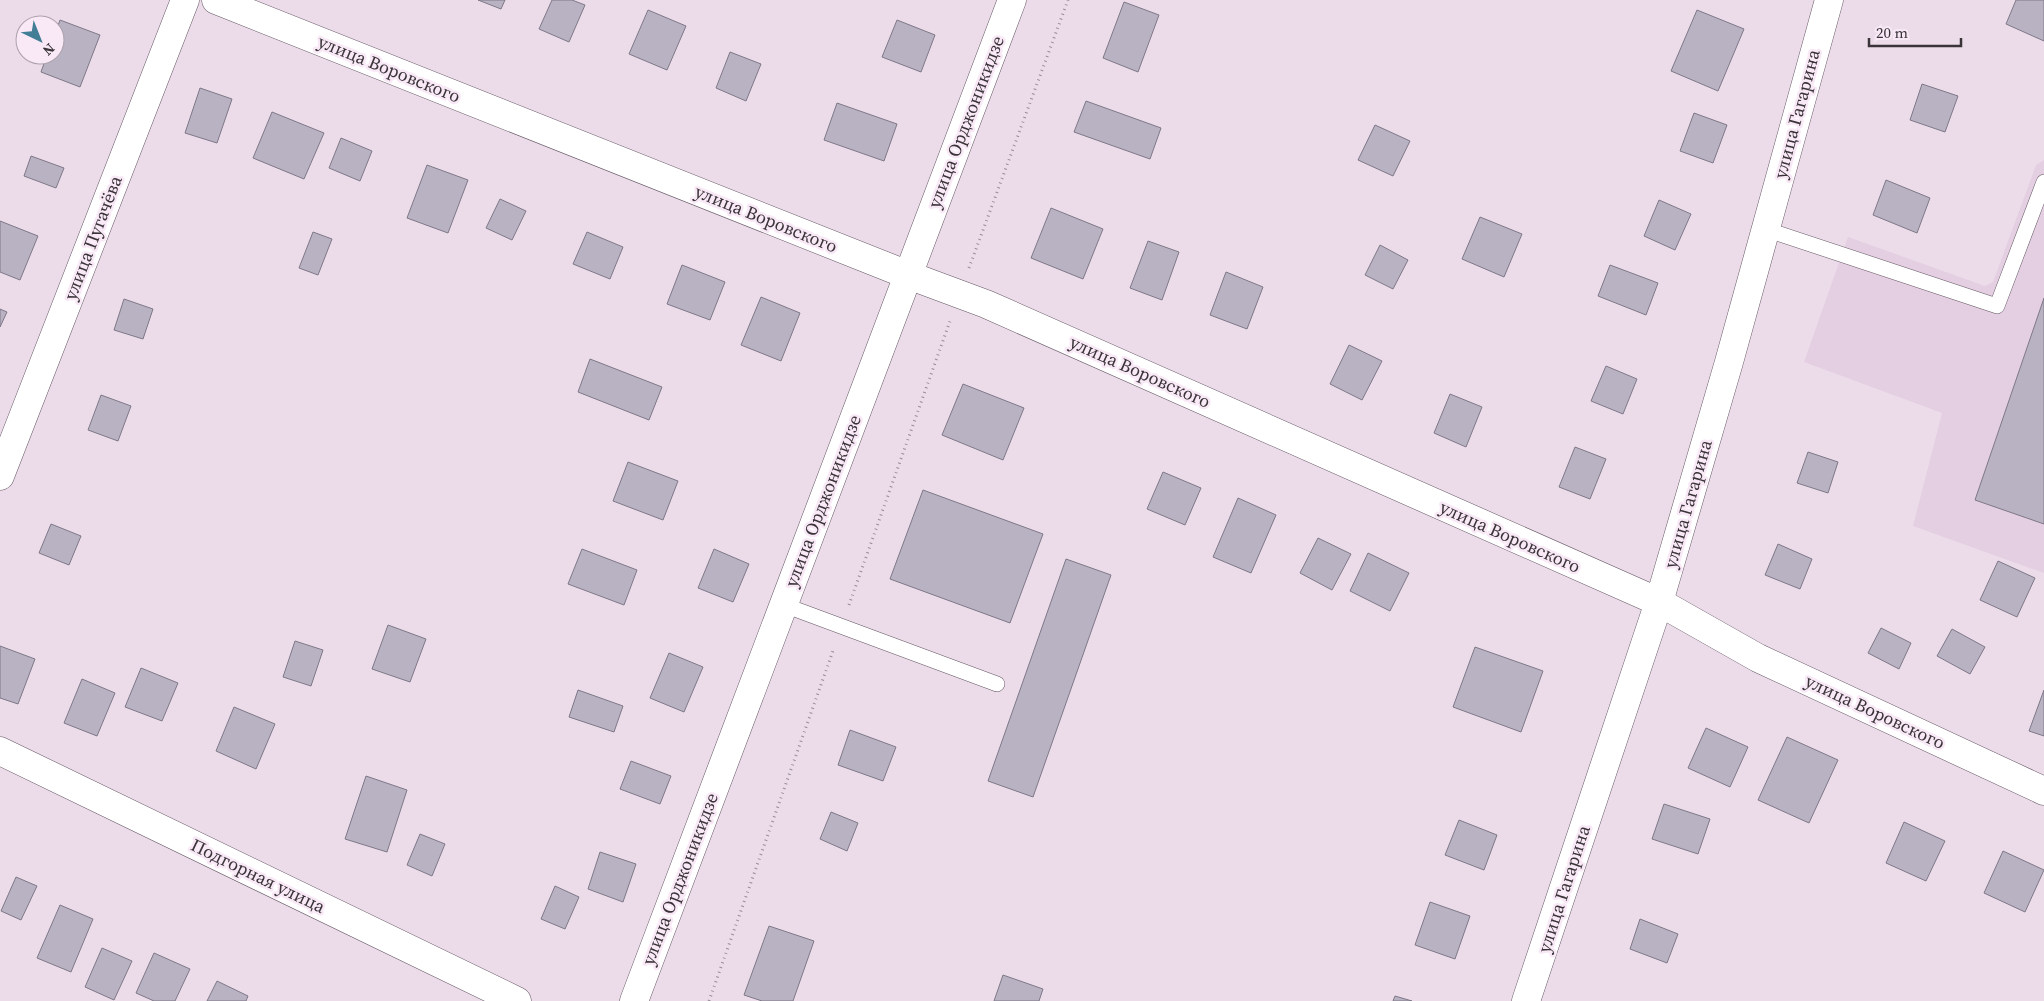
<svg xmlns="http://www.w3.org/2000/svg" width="2044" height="1001" viewBox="0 0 2044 1001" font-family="'Source Serif 4',serif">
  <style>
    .built { fill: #e4cee1 }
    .building { fill: #b9b2c3; stroke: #7e7887 }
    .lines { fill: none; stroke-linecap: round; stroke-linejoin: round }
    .service-casing { stroke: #655864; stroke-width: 16 }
    .minor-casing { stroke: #655864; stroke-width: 29 }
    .tertiary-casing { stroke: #655864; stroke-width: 29 }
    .path { stroke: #988d96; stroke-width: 3; stroke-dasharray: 1 4; stroke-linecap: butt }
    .service { stroke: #fff; stroke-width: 15 }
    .minor { stroke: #fff; stroke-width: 28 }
    .tertiary { stroke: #fff; stroke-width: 28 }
    .labels { text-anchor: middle; stroke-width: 5; stroke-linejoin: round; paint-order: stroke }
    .street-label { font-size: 18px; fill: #3a3439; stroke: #f9e9f7 }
  </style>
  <rect width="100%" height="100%" fill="#ecdcea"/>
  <!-- built -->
  <path class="built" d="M2044,160V573L1913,526L1942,413L1804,362L1848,237L1985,286L1993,282L2036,165Z"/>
  <!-- building -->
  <path class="building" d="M478,0H505L501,9Z
    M552,0H572L585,5L569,42L539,29Z
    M2016,0H2044V41L2006,24Z
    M1124,2L1159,15L1138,72L1103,58Z
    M648,10L686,26L667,70L629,54Z
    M1697,10L1744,29L1718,91L1671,71Z
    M60,20L100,35L80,87L41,72L47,55H55V34Z
    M897,20L935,35L921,72L882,57Z
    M730,52L761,64L746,101L716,88Z
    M1922,84L1958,96L1945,132L1910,120Z
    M200,88L232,99L217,143L185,133Z
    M1086,101L1161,128L1150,159L1074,132Z
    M837,103L897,124L884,161L824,140Z
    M272,112L324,133L304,179L253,158Z
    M1694,113L1727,125L1713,163L1680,151Z
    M1375,125L1410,141L1393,176L1358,160Z
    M341,138L372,151L360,181L329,168Z
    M31,156L64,168L56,188L24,176Z
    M427,165L468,180L448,233L407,218Z
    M1886,180L1930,198L1917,233L1873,215Z
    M500,199L526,211L512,240L486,228Z
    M1659,200L1691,214L1675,250L1644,236Z
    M1051,208L1103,229L1083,279L1031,258Z
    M1480,217L1522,234L1504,277L1462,259Z
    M0,221L38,236L20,280L0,272Z
    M313,232L332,239L318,275L299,268Z
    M587,232L623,247L610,279L573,264Z
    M1148,241L1179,252L1162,300L1130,288Z
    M1380,245L1408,260L1393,289L1365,275Z
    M682,265L725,282L710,320L667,304Z
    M1610,265L1658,283L1646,315L1598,296Z
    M1226,272L1263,287L1247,329L1210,315Z
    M761,297L800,313L781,361L741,345Z
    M2044,298V524L1975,500Z
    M124,299L153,309L143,339L114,330Z
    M0,309L7,312L0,327Z
    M1349,345L1382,361L1362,400L1330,384Z
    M590,359L662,387L649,420L578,392Z
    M1606,366L1637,379L1623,414L1591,401Z
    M963,384L1024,408L1003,460L942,435Z
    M1450,394L1482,407L1466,447L1434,433Z
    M101,395L131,406L118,441L88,430Z
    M1575,447L1606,459L1590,499L1559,487Z
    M1808,452L1838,462L1828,493L1797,483Z
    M628,462L678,481L663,520L613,501Z
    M1163,472L1201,488L1185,525L1147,509Z
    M923,490L1043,534L1010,623L890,579Z
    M1238,498L1276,515L1251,573L1213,557Z
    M51,524L81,536L69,565L39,553Z
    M1318,538L1351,554L1332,590L1300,573Z
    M1778,544L1812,559L1800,589L1765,575Z
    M582,549L637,570L624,605L568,584Z
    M714,549L749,564L733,602L698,588Z
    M1368,553L1409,573L1390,611L1350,591Z
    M1066,559L1111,575L1033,797L988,781Z
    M1998,561L2035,578L2017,617L1980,600Z
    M388,625L426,639L410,682L372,669Z
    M1881,628L1911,643L1899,669L1868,653Z
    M1952,629L1985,647L1970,674L1937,656Z
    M295,641L323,650L311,686L283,677Z
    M0,646L35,659L18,704L0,698Z
    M1475,647L1543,671L1521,732L1453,707Z
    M669,653L703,667L684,712L650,698Z
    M141,668L178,683L162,721L125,707Z
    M82,679L115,693L97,736L64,723Z
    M578,690L623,706L614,732L569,717Z
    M2044,690V736L2029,731Z
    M234,707L275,724L256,769L216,751Z
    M1706,728L1748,747L1730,787L1688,768Z
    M850,730L896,747L883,781L838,765Z
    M1787,737L1838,760L1809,823L1758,800Z
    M631,761L671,776L660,804L620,789Z
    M366,776L407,790L387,852L345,839Z
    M1664,804L1710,819L1698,854L1652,839Z
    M831,812L858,823L847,851L820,839Z
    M1459,820L1497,835L1484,870L1445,855Z
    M1904,822L1945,841L1926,881L1886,863Z
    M420,834L445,844L432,876L407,865Z
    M2003,851L2044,870L2025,912L1984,893Z
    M600,852L636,864L623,902L588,889Z
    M16,877L37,886L21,920L1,911Z
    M555,886L579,897L565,929L541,919Z
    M1430,902L1470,916L1455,959L1415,945Z
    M60,905L93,919L71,972L37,958Z
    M1640,919L1678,934L1667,963L1630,949Z
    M769,926L814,941L793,1001H762L744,995Z
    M102,948L132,961L114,1000L85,987Z
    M154,953L190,969L175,1001H154L136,993Z
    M1003,975L1043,989L1039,1001H994Z
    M217,981L248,996L246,1001H207Z
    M1395,996L1412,1001H1393Z"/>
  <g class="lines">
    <!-- service casing -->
    <g class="service-casing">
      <path id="service" d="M1765,229L1997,306L2044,182
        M784,605L997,684"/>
    </g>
    <!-- minor casing -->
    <g class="minor-casing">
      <path id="minor" d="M216,0L908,275L986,304L1659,602L1758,658L2044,791
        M0,476L185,0
        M0,751L517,1001
        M1526,1001L1659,602L1729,362L1829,0"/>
    </g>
    <!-- tertiary casing -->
    <g class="tertiary-casing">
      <path id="tertiary" d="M634,1001L1012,0"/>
    </g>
    <!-- path -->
    <path class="path" d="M969,268L1068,0
      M849,605L950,321
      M709,1001L834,648"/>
    <!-- service -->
    <use href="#service" class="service"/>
    <!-- minor -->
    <use href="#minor" class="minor"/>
    <!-- tertiary -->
    <use href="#tertiary" class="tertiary"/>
  </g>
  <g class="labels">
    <!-- street labels -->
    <g class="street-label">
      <text transform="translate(389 69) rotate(22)" y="6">улица Воровского</text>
      <text transform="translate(1797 114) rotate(-75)" y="6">улица Гагарина</text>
      <text transform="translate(966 122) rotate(-69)" y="6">улица Орджоникидзе</text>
      <text transform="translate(766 219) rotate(22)" y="6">улица Воровского</text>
      <text transform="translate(93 238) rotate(-69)" y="6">улица Пугачёва</text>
      <text transform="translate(1140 372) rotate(24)" y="6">улица Воровского</text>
      <text transform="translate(823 501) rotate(-69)" y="6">улица Орджоникидзе</text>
      <text transform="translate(1688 504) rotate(-74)" y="6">улица Гагарина</text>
      <text transform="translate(1510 537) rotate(24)" y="6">улица Воровского</text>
      <text transform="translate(1875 712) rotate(25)" y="6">улица Воровского</text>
      <text transform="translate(258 876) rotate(26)" y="6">Подгорная улица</text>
      <text transform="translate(680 879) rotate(-69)" y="6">улица Орджоникидзе</text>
      <text transform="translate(1564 889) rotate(-72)" y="6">улица Гагарина</text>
    </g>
  </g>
  <!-- north arrow -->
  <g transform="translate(40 40) rotate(137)"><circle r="24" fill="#f9e9f7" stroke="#ada1ab"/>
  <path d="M0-4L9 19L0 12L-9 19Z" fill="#417d94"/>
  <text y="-8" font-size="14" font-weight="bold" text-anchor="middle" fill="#3a3439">N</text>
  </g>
  <!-- scale -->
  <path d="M1869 38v8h92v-8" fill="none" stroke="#3a3439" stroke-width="2.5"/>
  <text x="1876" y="38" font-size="15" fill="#3a3439" stroke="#f9e9f7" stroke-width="4" paint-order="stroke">20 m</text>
</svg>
